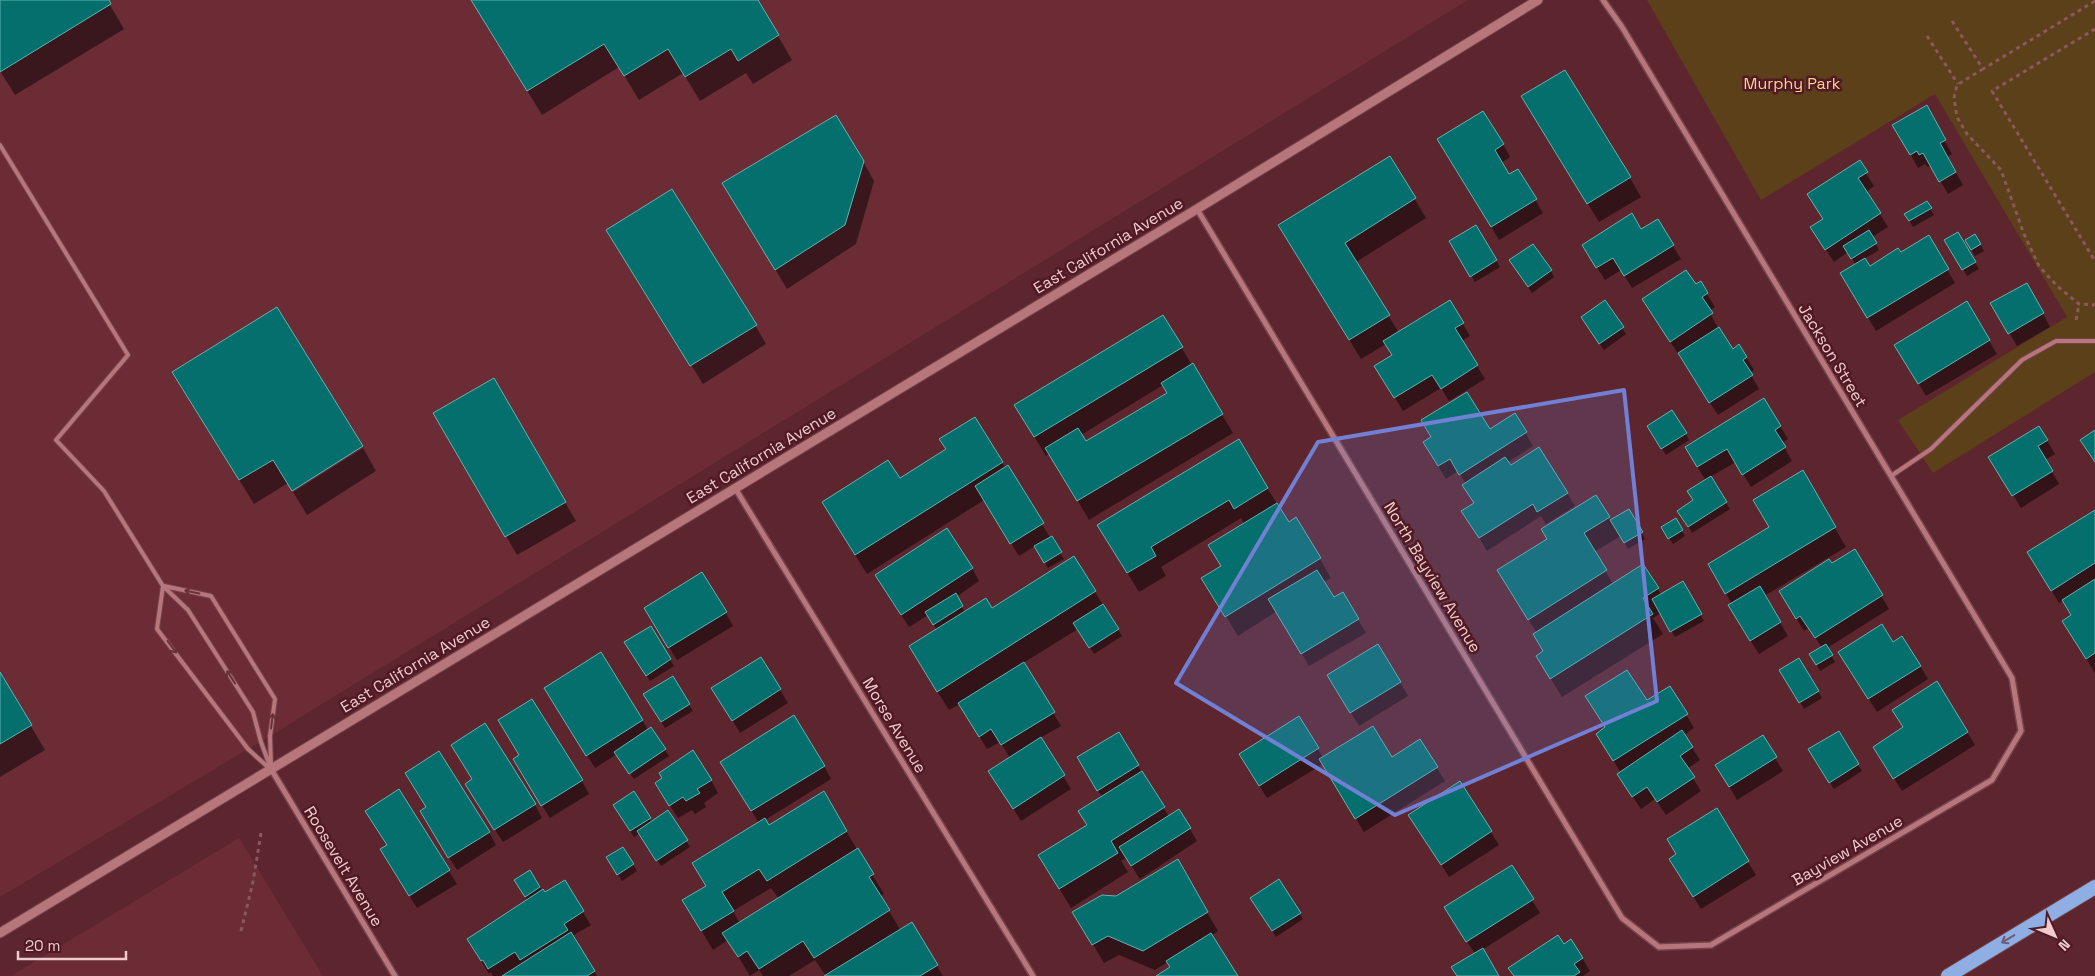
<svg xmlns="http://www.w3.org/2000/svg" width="2095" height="976" viewBox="0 0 2095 976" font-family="'Space Grotesk',sans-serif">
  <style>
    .built { fill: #6c2c35 }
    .green { fill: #5b401a }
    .shadow { fill: #0007; fill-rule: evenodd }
    .building { fill: #056f6d; stroke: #5fb4b1 }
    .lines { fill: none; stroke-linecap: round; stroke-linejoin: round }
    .service-casing { stroke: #74434c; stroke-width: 6 }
    .minor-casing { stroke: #74434c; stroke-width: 8 }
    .tertiary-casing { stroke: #74434c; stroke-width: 11 }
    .trunk-casing { stroke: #74434c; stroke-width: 16 }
    .path { stroke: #8a585e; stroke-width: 3; stroke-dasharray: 4 4; stroke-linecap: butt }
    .service { stroke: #b7767c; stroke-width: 4 }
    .minor { stroke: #b7767c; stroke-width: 5 }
    .tertiary { stroke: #b7767c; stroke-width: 9 }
    .trunk { stroke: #8faee4; stroke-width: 14 }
    .oneway { stroke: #6a3139 }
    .oneway2 { stroke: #6d5d7a }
    .marked { fill: #7180d4; fill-opacity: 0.2; stroke: #7180d4; stroke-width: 4; stroke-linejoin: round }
    .labels { text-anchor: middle; stroke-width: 5; stroke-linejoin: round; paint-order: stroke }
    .park-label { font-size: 16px; fill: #fccf94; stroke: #511a23 }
    .street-label { font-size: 16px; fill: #efcbcd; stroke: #511a23 }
  </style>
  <rect width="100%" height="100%" fill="#5d252d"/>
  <!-- built -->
  <path class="built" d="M0,0H1468L270,736L0,897Z
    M239,838L323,976H11Z"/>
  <!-- green -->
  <path class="green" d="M1647,0H2095V372L1933,473L1898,420L2067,317L1935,94L1761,200Z"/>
  <!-- shadow -->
  <path class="shadow" d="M0,0H107L124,29L15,95L0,71Z
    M472,0H757L792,60L753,84L746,73L700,101L683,73L639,100L619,67L542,115Z
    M1926,107L1952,154L1947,157L1963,185L1948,194L1931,165L1928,167L1925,164L1918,168L1894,125Z
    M1534,116L1630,178L1641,197L1599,222Z
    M1439,139L1503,144L1510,157L1501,163L1509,176L1518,171L1543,213L1499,240Z
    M1390,158L1426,218L1356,262L1399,333L1450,302L1470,336L1462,341L1485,379L1449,401L1441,388L1403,411L1376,367L1393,356L1386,344L1361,359L1291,244Z
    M863,161L874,181L856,244L787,289L735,202Z
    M1859,162L1874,186L1866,192L1888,227L1872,237L1879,250L1864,259L1870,267L1900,254L1928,237L1955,283L1876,331L1842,274L1856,265L1848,252L1834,262L1820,241L1824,220Z
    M1927,203L1934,215L1913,227L1906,215Z
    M1657,220L1681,259L1632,288L1621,270L1605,280L1591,258Z
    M1476,227L1500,267L1475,282L1451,242Z
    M1958,234L1979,269L1967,276L1946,240Z
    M1975,236L1984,251L1975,256L1966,240Z
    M619,249L755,325L766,344L703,384Z
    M1514,267L1551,271L1554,277L1532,293Z
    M1700,283L1715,307L1709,311L1718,328L1732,350L1746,357L1754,370L1750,373L1759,389L1718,415L1651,312Z
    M2027,284L2050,327L2017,346L1992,304Z
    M1605,302L1626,334L1604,350L1586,324Z
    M1966,302L1997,354L1926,396L1896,345Z
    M276,308L288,483L254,504L188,397Z
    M1163,317L1233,433L1089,520L1050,453L1046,456L1027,425ZM1163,385L1168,393L1086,443L1081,435Z
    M493,379L576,521L517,555L434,413Z
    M1515,415L1533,446L1508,462L1511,467L1567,493L1575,506L1546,524L1541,516L1487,551L1471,524L1475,504L1466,484L1458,471L1446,479L1432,456L1490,431Z
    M974,419L1064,559L1048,568L1035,546L1019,556L984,500L867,574L834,521L947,450Z
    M1780,426L1788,439L1782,443L1792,461L1751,487L1736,462L1710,477L1730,509L1692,533L1679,511L1694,501L1706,481L1694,461Z
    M2039,427L2055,454L2045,460L2059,484L2021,508L1998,470Z
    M1652,433L1686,434L1689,440L1666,455Z
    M1238,441L1289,523L1320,559L1331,578L1323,582L1333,599L1343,594L1366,633L1309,666L1277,611L1238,636L1214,597L1222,566L1244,524L1241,518L1161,567L1166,576L1139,592L1110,545Z
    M363,448L376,471L307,515L293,492Z
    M1802,472L1846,547L1764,596L1788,636L1759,654L1737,619L1732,604L1709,564L1771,528Z
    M1596,496L1611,521L1628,510L1645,539L1628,549L1621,536L1594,552L1613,584L1658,589L1661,595L1686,589L1704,621L1675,637L1661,613L1653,618L1663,634L1562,697L1549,676L1545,652L1537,633L1509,590L1548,539Z
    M2095,511V673L2075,641L2072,616L2064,600L2059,603L2036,566Z
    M1675,520L1685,536L1673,544L1663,528Z
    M1854,551L1889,609L1827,648L1835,662L1820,671L1810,654L1822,648L1809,628L1804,631L1788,605L1831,565Z
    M972,568L979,581L956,597L965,612L1095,592L1122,636L1094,654L1078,629L1023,663L1061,726L1040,738L1071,789L1021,821L998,784L1010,758L1000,742L987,749L960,704L949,710L921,666L937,630L928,615L909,627L884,589Z
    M726,613L733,626L677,660L653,621Z
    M650,628L674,666L650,681L626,642Z
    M1893,644L1920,666L1928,679L1877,712L1848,666Z
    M1378,645L1408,696L1359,726L1336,688Z
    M761,659L788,703L740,733L721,701Z
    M1799,660L1822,698L1804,709L1781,670Z
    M0,674L45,750L0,777Z
    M672,677L693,711L665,728L645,695Z
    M1670,687L1694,728L1684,735L1700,760L1687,769L1701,791L1666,815L1655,799L1641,809L1626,787L1621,773L1605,747L1646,702Z
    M553,701L642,720L648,730L651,729L669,756L634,779L617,754L595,768Z
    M1905,728L1967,732L1975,745L1902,791L1882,760Z
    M1118,733L1169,817L1179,811L1197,841L1140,879L1126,858L1121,861L1128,872L1071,908L1051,875L1088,825L1102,797L1078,757Z
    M1838,733L1862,771L1834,789L1810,750Z
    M1762,737L1783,771L1737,800L1724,778Z
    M1420,741L1445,781L1364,832L1323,764L1267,798L1248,768L1318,749L1323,758L1392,759Z
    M521,756L582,781L589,794L550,818L522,773Z
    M824,766L831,779L765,820L769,827L823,793L884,894L880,896L901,931L912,924L943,976H826L815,960L789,976H763L759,970L750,976L728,940L713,950L695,920L707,886L759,823L729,775ZM771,888L779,899L740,924L733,911Z
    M473,780L535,805L542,818L503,842L474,797Z
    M711,780L718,793L704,803L706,807L695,814L692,810L678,818L664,796Z
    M1459,783L1499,845L1449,877L1418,828Z
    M399,791L457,884L417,908L389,863L388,846Z
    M634,793L652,822L686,841L690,847L661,866L640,833L634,837L618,812Z
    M1716,810L1756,875L1701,909L1678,872L1677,855Z
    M429,825L489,832L496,845L457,870Z
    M623,848L637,871L622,881L608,858Z
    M1177,861L1218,931L1211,936L1236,976H1159L1172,968L1168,962L1155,970L1119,955L1104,963L1074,912L1116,898Z
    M1511,867L1540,913L1482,950L1498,976H1458L1475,954L1454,921Z
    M529,872L545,894L564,882L591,925L572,936L597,976H493L491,972L489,974L468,939L528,901L515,880Z
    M1255,905L1299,913L1303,919L1276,937Z
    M1563,946L1582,958L1590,971L1583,976H1515Z"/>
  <!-- building -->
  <path class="building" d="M0,0H109L111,4L0,72Z
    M471,0H758L779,35L738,61L731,49L685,77L668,49L624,76L604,44L527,91Z
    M1565,70L1631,177L1587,204L1521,96Z
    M1927,105L1946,140L1940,143L1956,172L1939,182L1923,153L1919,155L1917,151L1910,155L1892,125Z
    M1483,111L1504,144L1495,150L1509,174L1518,169L1537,199L1491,227L1437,139Z
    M836,115L864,161L845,225L775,270L722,183Z
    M1390,156L1416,198L1345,243L1390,315L1349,340L1278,225Z
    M1860,160L1868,172L1858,178L1881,213L1825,250L1810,227L1823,219L1807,194Z
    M672,189L757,325L690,366L606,230Z
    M1927,201L1932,208L1909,221L1904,214Z
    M1632,213L1641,229L1658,219L1674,245L1624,276L1613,258L1596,268L1582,245Z
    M1476,225L1497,260L1470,277L1449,241Z
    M1869,230L1877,243L1851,259L1843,246Z
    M1958,232L1976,262L1962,270L1944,240Z
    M1975,234L1981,244L1971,250L1965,240Z
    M1929,235L1949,269L1867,318L1840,273L1865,258L1870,266L1898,248L1901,252Z
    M1533,244L1552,270L1528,287L1509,260Z
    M1686,270L1696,284L1701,281L1708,293L1702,297L1713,313L1670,342L1642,299Z
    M2027,283L2044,313L2008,334L1990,303Z
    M1450,300L1464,323L1455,328L1478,365L1441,389L1432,375L1394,398L1374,366L1392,355L1383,341Z
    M1605,300L1624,327L1599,344L1581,317Z
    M1967,301L1990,340L1918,384L1894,345Z
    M277,307L363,446L292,491L273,460L239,480L172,372Z
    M1163,315L1183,347L1034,437L1014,405Z
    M1719,327L1733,349L1739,344L1747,357L1743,360L1753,375L1709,403L1678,353Z
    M1193,363L1223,414L1077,501L1045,448L1078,428L1086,441L1167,393L1161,383Z
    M494,378L566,502L505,537L433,413Z
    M1467,392L1490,429L1515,413L1527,432L1459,475L1450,459L1438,466L1423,442L1431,437L1421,420Z
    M1764,398L1781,426L1775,430L1786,447L1742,475L1727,449L1697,467L1685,447Z
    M1672,410L1687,433L1661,449L1647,426Z
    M975,417L1003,462L855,555L822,502L888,460L900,478L946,449L939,439Z
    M2039,426L2048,440L2038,446L2053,471L2012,496L1988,457Z
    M2095,430V462L2080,440Z
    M1239,439L1268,488L1234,509L1229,500L1151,547L1156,556L1127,573L1097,525Z
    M1539,447L1568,493L1537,512L1533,504L1479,538L1461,511L1474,503L1462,485L1505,457L1511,465Z
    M1008,465L1044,523L1010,544L975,486Z
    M1803,470L1836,527L1725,594L1708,564L1769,527L1753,500Z
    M1711,476L1727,502L1688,527L1677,511L1693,500L1687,491Z
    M1596,495L1610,517L1584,533L1607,570L1528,620L1497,570L1547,539L1541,529Z
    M1277,503L1289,522L1296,517L1321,558L1225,617L1201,578L1221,566L1208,545Z
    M1629,509L1643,532L1624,543L1610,520Z
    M2095,510V563L2051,591L2027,552Z
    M1676,518L1683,530L1668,539L1661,527Z
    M947,528L973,568L901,615L875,575Z
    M1052,536L1062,552L1044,563L1034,546Z
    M1855,549L1883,595L1815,638L1800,616L1796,619L1779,591L1829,559L1832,563Z
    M1074,556L1096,591L937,692L909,646L986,598L992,608Z
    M1643,564L1659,588L1643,598L1653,614L1550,679L1536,656L1543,651L1533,634Z
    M1317,570L1334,597L1343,592L1359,619L1301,654L1268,599Z
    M702,572L727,612L668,648L644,608Z
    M2095,579V653L2086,659L2062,621L2071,615L2062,600Z
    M1683,581L1702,614L1670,632L1652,599Z
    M1760,586L1781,622L1750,641L1728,605Z
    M956,593L963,606L933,625L925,612Z
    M1103,604L1119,629L1089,648L1073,623Z
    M1882,624L1893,642L1902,636L1921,666L1868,699L1838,652Z
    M651,626L671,659L646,676L624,642Z
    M1378,644L1401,682L1350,713L1327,675Z
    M1826,644L1833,655L1816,665L1809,654Z
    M601,652L643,720L586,756L544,688Z
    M761,657L781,689L732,721L711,688Z
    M1799,658L1819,691L1799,703L1779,670Z
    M1024,662L1055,712L1001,745L991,729L979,737L958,703Z
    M1627,670L1647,700L1670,686L1688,714L1613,761L1596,734L1605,727L1585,696Z
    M0,672L32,725L0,744Z
    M673,676L690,704L661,722L643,694Z
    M1937,681L1968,732L1893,779L1873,747L1903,727L1892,710Z
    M532,699L583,780L541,806L513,759L519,755L498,720Z
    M794,715L825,766L751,811L720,762Z
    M1299,716L1319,748L1259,786L1239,754Z
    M485,723L536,804L494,830L465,784L472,779L451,745Z
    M1373,726L1392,757L1420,739L1438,767L1355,819L1319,759Z
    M651,727L666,749L629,774L614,752Z
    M1682,730L1693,747L1680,756L1695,777L1657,802L1647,787L1632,797L1617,774Z
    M1839,731L1859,764L1829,783L1808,749Z
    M1119,732L1139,765L1097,791L1077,757Z
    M1763,735L1777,757L1729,787L1715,765Z
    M1041,737L1065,775L1013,809L988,771Z
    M693,750L712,780L697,789L700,793L686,801L683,797L669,806L655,783L662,778L659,773Z
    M439,751L490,832L448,858L420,811L426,807L405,773Z
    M1142,771L1165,807L1111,841L1118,853L1059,889L1038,855L1087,825L1078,811Z
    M1460,781L1492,831L1441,865L1408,815Z
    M399,789L450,870L409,896L380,849L387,845L365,811Z
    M634,791L651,818L630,831L613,805Z
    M824,791L847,831L767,881L759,869L722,892L734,911L701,931L682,900L706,886L692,863L765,818L769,825Z
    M1717,808L1749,861L1693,897L1669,859L1676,854L1667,839Z
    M1179,809L1191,828L1131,866L1119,847Z
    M668,810L688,840L656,861L637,831Z
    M623,847L634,864L617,875L606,857Z
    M858,848L874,874L869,877L890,910L814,958L803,941L759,969L747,951L738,957L722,933Z
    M1178,859L1208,912L1143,951L1108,936L1092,945L1072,912L1102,895L1116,896Z
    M1512,865L1534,899L1466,942L1444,907Z
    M530,870L540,887L525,897L514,880Z
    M1279,879L1301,913L1272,931L1250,898Z
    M565,880L584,911L564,924L568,930L520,960L515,952L488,969L483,960L481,961L467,939L543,889L545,892Z
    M912,922L938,965L920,976H824Z
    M571,932L595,971L587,976H502Z
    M1211,933L1238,976H1156L1170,967L1166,961Z
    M1558,935L1564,944L1571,939L1583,958L1574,964L1580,972L1574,976H1514L1508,968Z
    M1483,948L1499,976H1457L1451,967Z"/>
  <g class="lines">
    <!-- service casing -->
    <g class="service-casing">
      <path id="service" d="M0,145L128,355L56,440L104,491L163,586L188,610L253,712L261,742L271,769
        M1891,476L1931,449L2022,360L2056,341H2095
        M163,586L157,629L248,749L269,768
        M164,586L211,596L275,699L270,736L271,765"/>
    </g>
    <!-- minor casing -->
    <g class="minor-casing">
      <path id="minor" d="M1197,209L1622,918L1659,947L1711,945L1992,780L2021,731L2012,678L1622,27L1603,0
        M735,488L1033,976
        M271,769L395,976"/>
    </g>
    <!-- tertiary casing -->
    <g class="tertiary-casing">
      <path id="tertiary" d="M0,933L1197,209L1538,0"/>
    </g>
    <!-- trunk casing -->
    <g class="trunk-casing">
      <path id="trunk" d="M1948,976L2095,887"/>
    </g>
    <!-- path -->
    <path class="path" d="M1952,21L1983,69L2095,1
      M2095,29L1992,91L2095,261
      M1927,36L1958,84
      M1983,69L1957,85L1954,98L1957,117L1967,134L2001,170L2024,234L2039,266L2057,286L2079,304L2095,305
      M2076,320L2079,304
      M241,931L253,882L261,833"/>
    <!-- service -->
    <use href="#service" class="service"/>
    <!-- minor -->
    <use href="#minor" class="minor"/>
    <!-- tertiary -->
    <use href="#tertiary" class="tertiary"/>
    <!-- trunk -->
    <use href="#trunk" class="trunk"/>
  </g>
  <!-- one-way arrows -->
  <defs><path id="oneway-shaft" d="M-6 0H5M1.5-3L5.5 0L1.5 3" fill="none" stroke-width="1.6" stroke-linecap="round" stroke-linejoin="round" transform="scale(1.25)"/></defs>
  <g class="oneway">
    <use href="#oneway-shaft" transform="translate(192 592) rotate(-168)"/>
    <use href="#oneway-shaft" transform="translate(172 647) rotate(53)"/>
    <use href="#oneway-shaft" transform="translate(231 677) rotate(-122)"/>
    <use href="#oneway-shaft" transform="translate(272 721) rotate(-82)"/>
  </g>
  <use class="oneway2" href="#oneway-shaft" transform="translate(2008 939) rotate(149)"/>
  <!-- marked area -->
  <path class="marked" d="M1624,390L1657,701L1395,815L1176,683L1318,442Z"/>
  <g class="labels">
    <!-- park labels -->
    <g class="park-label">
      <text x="1792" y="89">Murphy Park</text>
    </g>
    <!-- street labels -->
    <g class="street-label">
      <text transform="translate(1108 245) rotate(-31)" y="6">East California Avenue</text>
      <text transform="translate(1833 355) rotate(59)" y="6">Jackson Street</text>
      <text transform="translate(761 455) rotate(-31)" y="6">East California Avenue</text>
      <text transform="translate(1433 577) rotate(59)" y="6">North Bayview Avenue</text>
      <text transform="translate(415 664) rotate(-31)" y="6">East California Avenue</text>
      <text transform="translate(895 725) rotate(59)" y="6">Morse Avenue</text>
      <text transform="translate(1847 850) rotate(-30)" y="6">Bayview Avenue</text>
      <text transform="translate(344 866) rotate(59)" y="6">Roosevelt Avenue</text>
    </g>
  </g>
  <!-- north arrow -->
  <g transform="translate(2055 936) rotate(134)" stroke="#511a23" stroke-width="4" paint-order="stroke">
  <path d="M0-4L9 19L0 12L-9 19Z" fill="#efcbcd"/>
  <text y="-8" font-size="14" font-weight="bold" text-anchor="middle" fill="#efcbcd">N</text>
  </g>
  <!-- scale -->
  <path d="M18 951v8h108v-8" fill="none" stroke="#efcbcd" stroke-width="2.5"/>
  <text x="25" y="951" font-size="15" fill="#efcbcd" stroke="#511a23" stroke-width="4" paint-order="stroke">20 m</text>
</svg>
